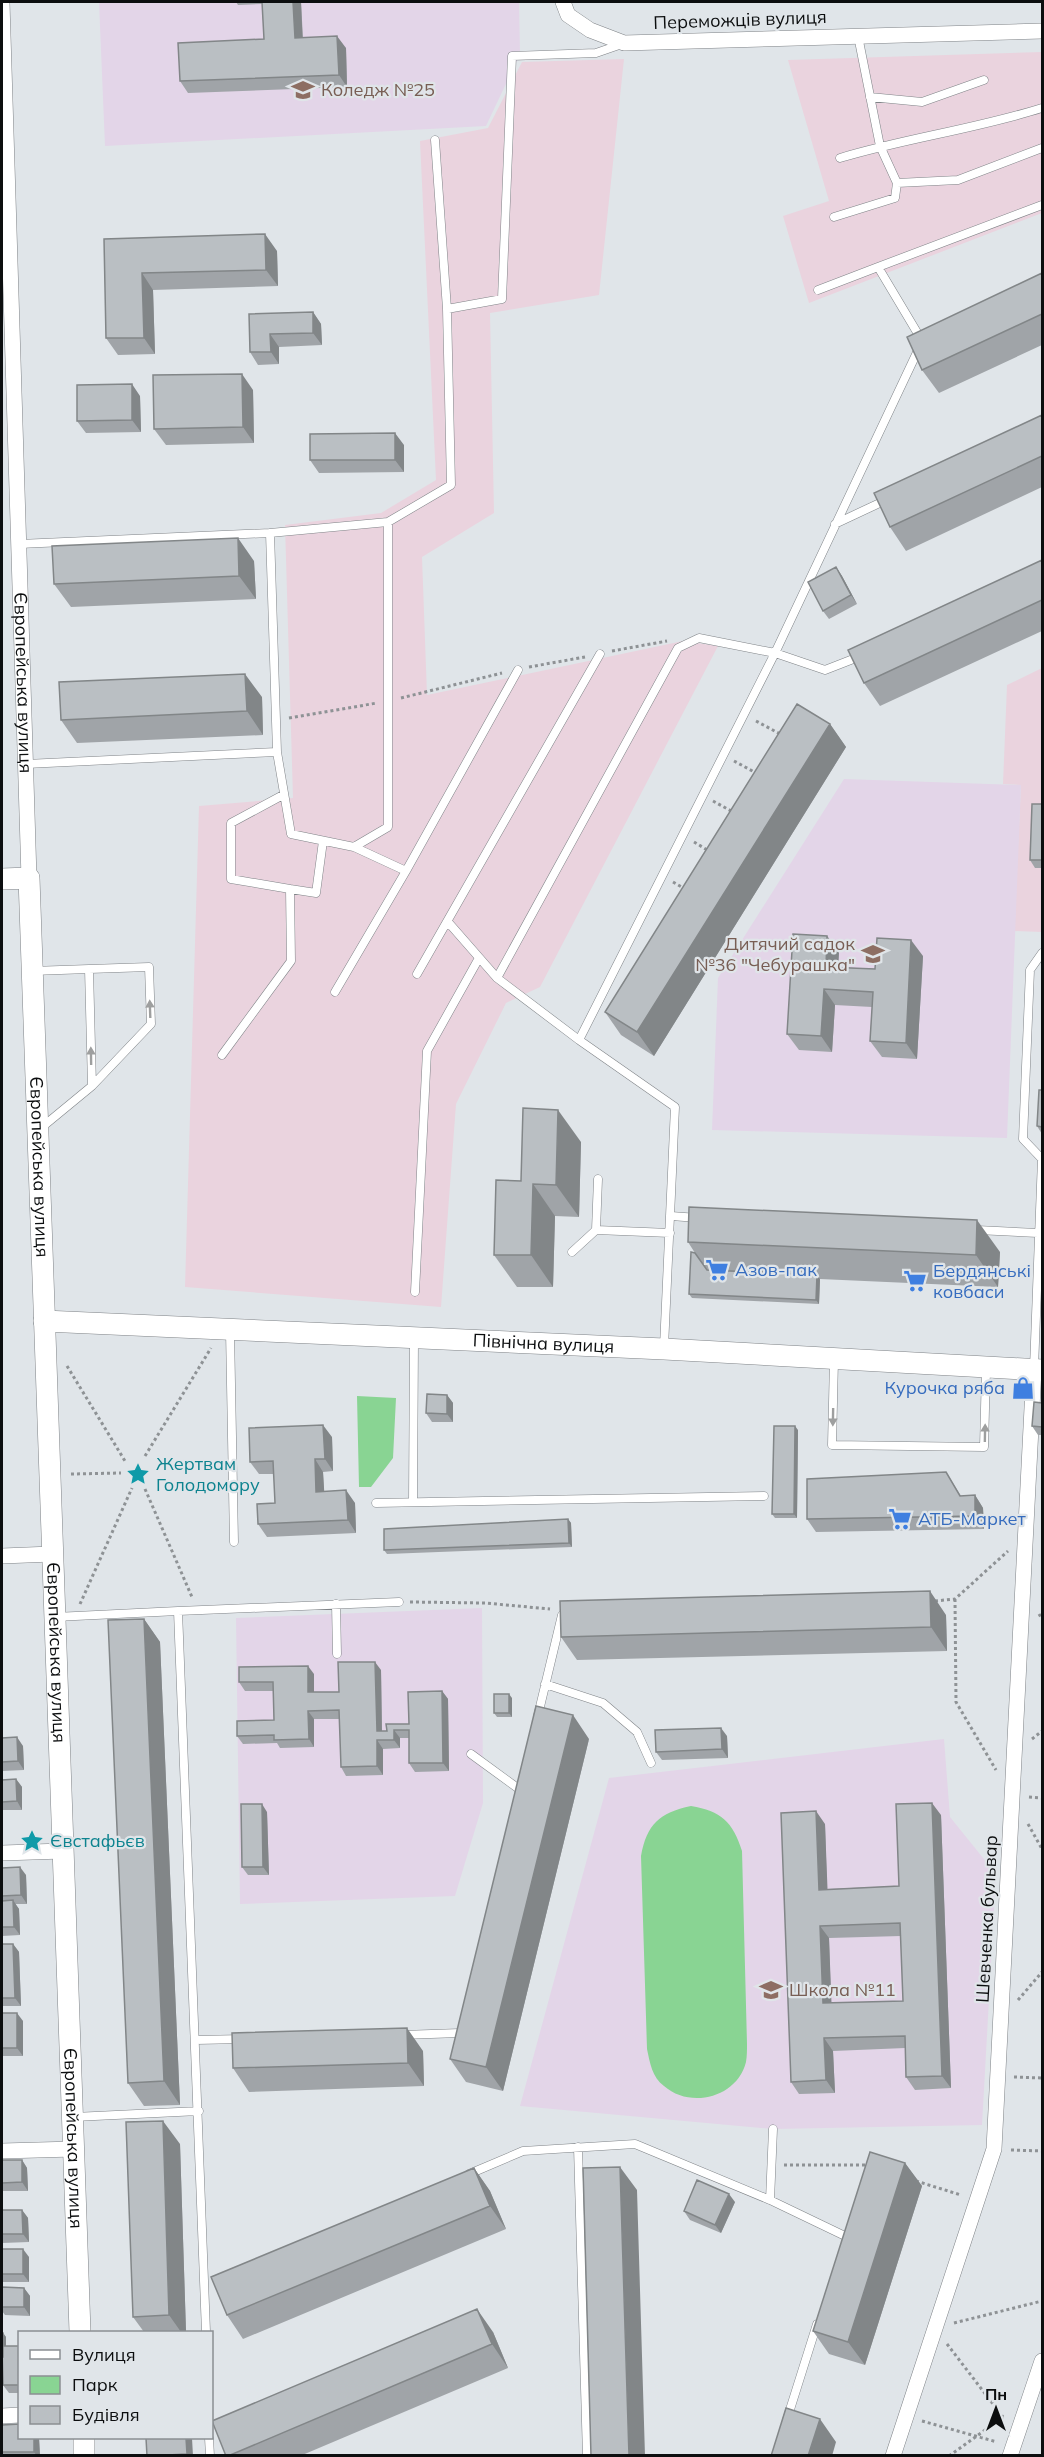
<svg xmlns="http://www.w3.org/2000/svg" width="1044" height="2457" viewBox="0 0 1044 2457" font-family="Mulish,sans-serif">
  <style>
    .industrial { fill: #ead3de }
    .education { fill: #e3d5e8 }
    .green { fill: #89d493 }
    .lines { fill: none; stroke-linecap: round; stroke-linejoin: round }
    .lane-casing { stroke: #7f8387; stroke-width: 9 }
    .street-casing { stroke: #7f8387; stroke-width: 16 }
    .secondary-casing { stroke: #7f8387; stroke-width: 22 }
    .path { stroke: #8e9295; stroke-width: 3; stroke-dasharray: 3 3; stroke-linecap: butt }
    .lane { stroke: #fff; stroke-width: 8 }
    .street { stroke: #fff; stroke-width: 15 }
    .secondary { stroke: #fff; stroke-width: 21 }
    .wall { fill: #a0a4a8; fill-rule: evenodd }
    .shaded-wall { fill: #828688 }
    .building { fill: #babfc3; stroke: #828688; stroke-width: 1.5; fill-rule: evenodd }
    .oneway { fill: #9e9f9f }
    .labels { text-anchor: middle; stroke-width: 4.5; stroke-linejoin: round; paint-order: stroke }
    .street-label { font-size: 18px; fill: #0c0e0f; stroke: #e0e5e9 }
    .education-label { font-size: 18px; fill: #785e54; stroke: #e0e5e9; text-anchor: start }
    .shop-label { font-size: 18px; fill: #366cbe; stroke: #e0e5e9; text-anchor: start }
    .culture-label { font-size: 18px; fill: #0d838f; stroke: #e0e5e9; text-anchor: start }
  </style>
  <rect width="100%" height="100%" fill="#e0e5e9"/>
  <!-- industrial -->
  <path class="industrial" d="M1042,52V213L809,303L783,216L829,201L788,60Z
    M624,59L599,295L490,313L494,513L422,557L427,695L683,641L718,646L540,987L506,1003L456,1104L441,1307L185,1287L199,806L293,798L285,525L381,513L436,480L420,141L488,128L522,62Z
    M1042,668V932L1014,931L1021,785L1003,784L1007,685Z"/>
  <!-- education -->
  <path class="education" d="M99,2H519L520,54L486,126L105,146Z
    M844,779L1021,785L1007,1138L712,1130L718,978Z
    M482,1608L483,1803L455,1896L240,1904L236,1618Z
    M944,1739L950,1817L996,1874L982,2125L773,2129L520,2106L609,1778Z"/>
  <!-- green -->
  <path class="green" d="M357,1396L396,1398L393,1458L371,1487H359Z
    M691,1806C721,1811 733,1822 742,1851L747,2044C747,2050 747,2056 746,2062C737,2098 690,2109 664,2086C652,2077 650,2063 647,2049L641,1856C647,1824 659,1813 691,1806Z"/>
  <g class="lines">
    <!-- lane casing -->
    <g class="lane-casing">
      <path id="lane" d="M870,97L922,102L984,80
        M840,158C906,138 976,129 1042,108
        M897,183L958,180L1042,148
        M834,217L895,198L897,183L880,146L858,36
        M818,290L878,267
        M447,309L502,299L512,56L596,53L622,44
        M921,339L878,267L1042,205
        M835,524L886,500
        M270,533L388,522L451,485L447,309L435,140
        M19,544L270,533L277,752L26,764
        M277,752L291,834L354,847L406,871
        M354,847L388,827V522
        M290,889L316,893L323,841
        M448,922L497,978L579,1040
        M89,969L149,967L151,1024L92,1086
        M32,971L89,969L92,1086L41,1128
        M417,974L600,654
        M497,978L678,648L699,638L775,653L825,670L861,656
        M335,992L406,871L518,670
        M222,1055L291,961L290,889L231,879V823L283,795
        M598,1179L596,1230L670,1233
        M671,1216L698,1218
        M977,1230L1038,1233
        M572,1252L596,1230
        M415,1292L427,1051L479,958
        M230,1331L234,1542
        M664,1347L675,1107L579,1040L775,653L920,346
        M834,1360L832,1445L984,1447L986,1370
        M1034,1368L1042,1159L1023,1139L1030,970L1042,953
        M413,1502L414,1340
        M376,1503L764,1496
        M336,1604L337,1654
        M178,1611L399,1602
        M55,1617L178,1611L206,2332
        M545,1684L603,1703L637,1732L651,1763
        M538,1715L562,1615
        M471,1754L523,1792
        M402,2035L460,2033
        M196,2040L243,2039
        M74,2117L199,2111
        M578,2147L587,2456
        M469,2174L523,2151L635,2144L770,2200L845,2236
        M770,2200L773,2129
        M787,2419L817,2324
        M209,2438L210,2456"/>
    </g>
    <!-- street casing -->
    <g class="street-casing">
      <g id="street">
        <path d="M563,2L568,15L590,30L624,43L1042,31"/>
        <path id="s1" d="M2,3L29,878"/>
        <path d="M2,1556L52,1554"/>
        <path d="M2,1853L63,1851"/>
        <path d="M2,2151L74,2149"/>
        <path d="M2,2416L20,2415"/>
        <path d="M893,2456L994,2149L1034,1369"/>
        <path d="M1010,2456L1042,2361"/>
      </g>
    </g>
    <!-- secondary casing -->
    <g class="secondary-casing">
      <g id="secondary">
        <path id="s2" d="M2,879L29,878L80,2332"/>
        <path id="s3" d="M44,1321L664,1349L1042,1370"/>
        <path d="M84,2438V2456"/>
      </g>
    </g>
    <!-- path -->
    <path class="path" d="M612,651L667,641
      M529,667L585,657
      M401,698L502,673
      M289,718L377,703
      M756,721L782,735
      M734,761L758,774
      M713,801L733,812
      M694,842L709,851
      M673,882L685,889
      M67,1366L125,1461
      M145,1456L211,1348
      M71,1474L121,1473
      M145,1489L192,1597
      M955,1599L956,1702L996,1770
      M935,1601L955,1599L1008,1551
      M410,1602L485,1603L550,1609
      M80,1604L132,1488
      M1039,1614L1042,1619
      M1032,1739L1042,1731
      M1029,1797L1042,1798
      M1028,1824L1042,1849
      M1018,2000L1042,1972
      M1014,2077L1042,2078
      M1011,2150L1042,2151
      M784,2165H867
      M916,2181L961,2195
      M954,2323L1042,2301
      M947,2344L1003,2417
      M922,2421L997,2442
      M949,2456L1003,2417"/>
    <!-- lane -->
    <use href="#lane" class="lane"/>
    <!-- street -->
    <use href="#street" class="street"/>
    <!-- secondary -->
    <use href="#secondary" class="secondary"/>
  </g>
  <!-- wall -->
  <path class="wall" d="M236,2H301L303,38L346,48L347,87L188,93L180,81L264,39L262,4L238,5Z
    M325,2H352L326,3Z
    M104,239L277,251L278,286L153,290L155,354L118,355L106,338Z
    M1042,273V345L939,393L922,370Z
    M313,312L321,324L322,345L279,347V364L258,365L250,352L249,314Z
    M253,390L254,443L166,445L154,429Z
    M140,396L141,432L86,433L77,421Z
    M1042,415V487L906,551L890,527Z
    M404,445V472L319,473L310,460Z
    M1042,560V631L880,706L864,683Z
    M254,561L256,599L71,607L54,584Z
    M836,567L842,576L857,604L829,619L823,611Z
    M262,697L263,735L77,743L61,720Z
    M830,724L846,747L654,1056L621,1035L605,1012Z
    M1042,804V868H1035L1030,860Z
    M827,936L839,952L838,967L875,969L923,956L917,1059L882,1057L870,1041L872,1007L835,1005L832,1052L799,1050L787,1034Z
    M1042,1090V1134L1037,1126Z
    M581,1142L579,1217L555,1216L553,1287H517L494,1255L521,1181Z
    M688,1242L1000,1252L998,1287L820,1279L819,1304L692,1298L689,1294L695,1253Z
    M447,1395L453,1403V1422H432L426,1413Z
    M1042,1403V1435H1038L1032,1426Z
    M798,1430L797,1518H775L772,1514Z
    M332,1437L333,1471L323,1472L324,1491L355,1503L356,1533L267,1537L258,1524L275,1503L274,1474H259L250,1462Z
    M946,1472L961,1496L975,1495L983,1508L984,1529L816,1532L807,1519Z
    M568,1519L571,1523L572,1547L387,1554L384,1550Z
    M946,1615L947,1651L577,1660L561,1637Z
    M144,1619L160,1642L180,2105L144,2106L128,2083Z
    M381,1670L382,1731H387L409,1724L442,1691L448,1699L449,1771L415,1772L409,1763V1738H400V1748L383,1749V1775L346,1776L341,1767L340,1719H314V1747L280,1748L277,1743L243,1744L237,1736L274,1720L273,1691H245L239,1682L314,1674V1692H339Z
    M512,1698V1717H497L494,1713Z
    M727,1736L728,1758L662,1760L656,1752Z
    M2,1738L23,1746L24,1770L2,1771Z
    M589,1739L503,2091L466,2082L450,2059Z
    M16,1779L22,1787V1810H2V1780Z
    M267,1812L269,1875H248L242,1867Z
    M941,1815L951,2088L915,2090L906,2077L905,2048L833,2051L835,2093L799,2094L791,2082L825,1824L827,1889L899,1886ZM901,1936L903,2001L831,2003L829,1938Z
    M2,1868L26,1875L27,1904H15L19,1909L20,1935L2,1936Z
    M2,1944H13L19,1952L21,2006H2Z
    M2,2013L23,2021V2056H2Z
    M423,2051L424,2086L249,2092L233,2068Z
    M180,2144L186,2332H144L133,2317Z
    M2,2160H22L27,2168L28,2191H2Z
    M905,2163L922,2186L865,2365L829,2354L813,2331Z
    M474,2168L490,2191L506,2229L243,2339L227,2315Z
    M735,2202L721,2233L690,2220L684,2211Z
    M2,2210H22L28,2218L29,2242L2,2243Z
    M2,2249L29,2257V2282H2Z
    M2,2287L24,2288L30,2296V2316L5,2315L2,2311Z
    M493,2332L508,2368L300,2456H226Z
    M2,2333H3L6,2337V2346H20V2393H9L3,2385Z
    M2,2425L20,2438H39L40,2456H2Z"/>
  <!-- shaded-wall -->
  <path class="shaded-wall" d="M293,2H301L303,50L295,38Z
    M337,36L346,48L347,87L339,75Z
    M265,234L277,251L278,286L266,270Z
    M142,273L153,290L155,354L144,338Z
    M313,312L321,324L322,345L313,333Z
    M270,334L279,347V364L271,352Z
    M242,374L253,390L254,443L243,427Z
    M132,384L140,396L141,432L132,420Z
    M395,433L404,445V472L395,460Z
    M238,538L254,561L256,599L239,576Z
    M836,567L842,576L857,604L851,595Z
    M245,674L262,697L263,735L247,711Z
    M830,724L846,747L654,1056L637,1032Z
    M827,936L839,952L837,983L826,967Z
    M911,940L923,956L917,1059L906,1043Z
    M824,989L835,1005L832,1052L821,1036Z
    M558,1110L581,1142L579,1217L556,1185Z
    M533,1184L555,1216L553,1287L531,1255Z
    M977,1220L1000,1252L998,1287L976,1255Z
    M817,1275L820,1279L819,1304L816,1300Z
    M447,1395L453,1403V1422L447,1414Z
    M323,1425L332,1437L333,1471L325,1459Z
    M795,1426L798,1430L797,1518L794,1514Z
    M315,1459L323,1472L325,1504L316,1492Z
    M346,1490L355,1503L356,1533L348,1520Z
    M975,1495L983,1508L984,1529L975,1516Z
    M568,1519L571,1523L572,1547L569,1543Z
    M930,1591L946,1615L947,1651L931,1627Z
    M144,1619L160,1642L180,2105L164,2081Z
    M375,1662L381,1670L382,1739L377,1731Z
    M308,1666L314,1674V1701L308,1692Z
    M442,1691L448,1699L449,1771L443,1763Z
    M509,1694L512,1698V1717L509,1713Z
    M308,1711L314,1719V1747L309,1739Z
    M573,1715L589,1739L503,2091L486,2067Z
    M721,1728L727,1736L728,1758L722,1749Z
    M394,1730L400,1738V1748L394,1740Z
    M17,1737L23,1746L24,1770L18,1761Z
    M377,1740L383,1749V1775L377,1766Z
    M16,1779L22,1787V1810L17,1801Z
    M932,1803L941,1815L951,2088L942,2076Z
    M262,1804L267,1812L269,1875L263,1867Z
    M816,1811L825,1824L828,1902L819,1890Z
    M20,1867L26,1875L27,1904L21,1895Z
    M13,1900L19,1909L20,1935L14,1927Z
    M820,1926L829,1938L832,2016L823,2003Z
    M13,1944L19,1952L21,2006L15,1998Z
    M17,2013L23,2021V2056L17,2048Z
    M407,2028L423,2051L424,2086L408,2063Z
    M824,2038L833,2051L835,2093L826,2080Z
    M163,2121L180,2144L186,2332H181L169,2315Z
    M22,2160L27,2168L28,2191L22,2182Z
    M905,2163L922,2186L865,2365L848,2342Z
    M620,2167L637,2190L645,2456H629Z
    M474,2168L490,2191L506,2229L490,2206Z
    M729,2194L735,2202L721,2233L715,2225Z
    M22,2210L28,2218L29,2242L23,2234Z
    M23,2249L29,2257V2282L23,2274Z
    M24,2288L30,2296V2316L24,2307Z
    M477,2309L493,2332L508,2368L492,2344Z
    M3,2333L6,2337V2361L3,2357Z
    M820,2419L836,2442L832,2456H808Z
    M34,2438H39L40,2456H37L34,2452Z
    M186,2438H192L193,2456H188L187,2454Z"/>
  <!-- building -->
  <path class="building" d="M262,2H293L295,38L337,36L339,75L180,81L178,43L264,39Z
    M265,234L266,270L142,273L144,338H106L104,239Z
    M1042,273V314L922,370L907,337Z
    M313,312V333L270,334L271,352H250L249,314Z
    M242,374L243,427L154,429L153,375Z
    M132,384V420L77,421V385Z
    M1042,415V456L890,527L874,493Z
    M395,433V460H310V434Z
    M238,538L239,576L54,584L52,546Z
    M1042,560V600L864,683L848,650Z
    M836,567L851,595L823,611L808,582Z
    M245,674L247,711L61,720L59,682Z
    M797,704L830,724L637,1032L605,1012Z
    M1032,804H1042V860H1030Z
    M793,934L827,936L826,967L875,969L877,938L911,940L906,1043L870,1041L873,992L824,989L821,1036L787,1034Z
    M1039,1090H1042V1127L1037,1126Z
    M523,1108L558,1110L556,1185L533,1184L531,1255H494L496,1180L521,1181Z
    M689,1207L977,1220L976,1255L688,1242Z
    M691,1252L695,1253L707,1270L817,1275L816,1300L689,1294Z
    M427,1394L447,1395V1414L426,1413Z
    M1034,1402L1042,1403V1427L1032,1426Z
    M323,1425L325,1459H315L316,1492L346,1490L348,1520L258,1524L257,1504L275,1503L273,1461L250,1462L249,1428Z
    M774,1426H795L794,1514H772Z
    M946,1472L960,1496L975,1495V1516L807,1519V1479Z
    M568,1519L569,1543L384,1550V1529Z
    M930,1591L931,1627L561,1637L560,1601Z
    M144,1619L164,2081L128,2083L108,1620Z
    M338,1662H375L377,1731H387L386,1724H409L408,1692L442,1691L443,1763H409V1730H394V1740H377V1766L341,1767L339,1710L308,1711L309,1739L274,1740V1735L237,1736V1721L274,1720L273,1682H239V1667L308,1666V1692H339Z
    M494,1694H509V1713H494Z
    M536,1706L573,1715L486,2067L450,2059Z
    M721,1728L722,1749L656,1752L655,1730Z
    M17,1737L18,1761L2,1762V1738Z
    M16,1779L17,1801L2,1802V1780Z
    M932,1803L942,2076L906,2077L905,2036L824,2038L826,2080L791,2082L781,1813L816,1811L819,1890L899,1886L896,1804ZM900,1923L903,2001L823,2003L820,1926Z
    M241,1804H262L263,1867H242Z
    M20,1867L21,1895L2,1896V1868Z
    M13,1900L14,1927H2V1901Z
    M2,1944H13L15,1998H2Z
    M2,2013H17V2048H2Z
    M407,2028L408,2063L233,2068L232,2033Z
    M163,2121L169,2315L133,2317L126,2122Z
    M870,2152L905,2163L848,2342L813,2331Z
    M2,2160H22V2182L2,2183Z
    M620,2167L629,2456H591L583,2168Z
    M474,2168L490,2206L227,2315L211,2277Z
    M697,2180L729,2194L715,2225L684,2211Z
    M2,2210H22L23,2234H2Z
    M2,2249H23V2274H2Z
    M2,2287L24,2288V2307H2Z
    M477,2309L492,2344L228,2456H226L212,2421Z
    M2,2333H3V2357H2Z
    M2,2346H20V2385H3Z
    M786,2408L820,2419L808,2456H771Z
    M20,2424V2438H34V2452H2V2425Z
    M146,2438H186L187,2454L147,2456Z"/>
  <!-- one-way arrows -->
  <defs><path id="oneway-solid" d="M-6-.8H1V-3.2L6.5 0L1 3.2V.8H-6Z" transform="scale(1.5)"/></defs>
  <g class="oneway">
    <use href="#oneway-solid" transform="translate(150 1009) rotate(-92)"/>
    <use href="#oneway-solid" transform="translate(91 1056) rotate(-91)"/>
    <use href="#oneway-solid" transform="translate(833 1417) rotate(91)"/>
    <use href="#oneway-solid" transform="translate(985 1433) rotate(-89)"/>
  </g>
  <!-- icons -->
  <defs>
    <g id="university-bare" transform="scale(1.8)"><path d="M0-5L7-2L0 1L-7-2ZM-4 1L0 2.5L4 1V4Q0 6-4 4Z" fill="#8d6e63" stroke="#e0e5e9" stroke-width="2.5" paint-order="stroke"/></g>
    <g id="school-bare" transform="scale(1.8)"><path d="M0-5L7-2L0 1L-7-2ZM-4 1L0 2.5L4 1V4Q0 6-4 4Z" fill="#8d6e63" stroke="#e0e5e9" stroke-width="2.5" paint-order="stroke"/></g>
    <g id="supermarket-bare" transform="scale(1.8)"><path d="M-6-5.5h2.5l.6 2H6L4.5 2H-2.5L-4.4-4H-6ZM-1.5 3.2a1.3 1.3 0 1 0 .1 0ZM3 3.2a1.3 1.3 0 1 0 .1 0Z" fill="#3f7fe0" stroke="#e0e5e9" stroke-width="2.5" paint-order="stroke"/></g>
    <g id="shop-bare" transform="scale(1.8)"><path d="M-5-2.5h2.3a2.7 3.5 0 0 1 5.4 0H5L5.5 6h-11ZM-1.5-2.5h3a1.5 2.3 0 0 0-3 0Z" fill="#3f7fe0" stroke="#e0e5e9" stroke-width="2.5" paint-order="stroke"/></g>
    <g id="sight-bare" transform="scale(1.8)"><path d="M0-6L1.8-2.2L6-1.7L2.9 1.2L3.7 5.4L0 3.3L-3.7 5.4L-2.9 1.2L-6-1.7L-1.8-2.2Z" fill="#0f9aa8" stroke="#e0e5e9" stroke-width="2.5" paint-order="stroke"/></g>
  </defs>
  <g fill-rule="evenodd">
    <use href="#university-bare" x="303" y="90"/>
    <use href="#school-bare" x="873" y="954"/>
    <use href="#supermarket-bare" x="717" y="1270"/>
    <use href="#supermarket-bare" x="915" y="1281"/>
    <use href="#shop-bare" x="1023" y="1388"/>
    <use href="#sight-bare" x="138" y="1474"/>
    <use href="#supermarket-bare" x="900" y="1519"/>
    <use href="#sight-bare" x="32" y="1841"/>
    <use href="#school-bare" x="771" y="1990"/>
  </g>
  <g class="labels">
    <!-- street labels -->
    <g class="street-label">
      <text transform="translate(740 20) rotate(-2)" y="6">Переможців вулиця</text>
      <text dy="6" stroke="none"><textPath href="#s1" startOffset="680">Європейська вулиця</textPath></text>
      <text dy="6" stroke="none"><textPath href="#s2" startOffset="316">Європейська вулиця</textPath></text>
      <text dy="6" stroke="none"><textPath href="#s3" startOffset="500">Північна вулиця</textPath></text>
      <text dy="6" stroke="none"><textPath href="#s2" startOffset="802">Європейська вулиця</textPath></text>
      <text transform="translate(987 1919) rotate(-87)" y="6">Шевченка бульвар</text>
      <text dy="6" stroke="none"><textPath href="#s2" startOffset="1288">Європейська вулиця</textPath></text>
    </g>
    <!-- education labels -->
    <g class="education-label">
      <text x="321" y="96">Коледж №25</text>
      <text x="855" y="950" text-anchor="end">Дитячий садок<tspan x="855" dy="21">№36 "Чебурашка"</tspan></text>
      <text x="789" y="1996">Школа №11</text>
    </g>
    <!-- shop labels -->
    <g class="shop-label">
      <text x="735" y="1276">Азов-пак</text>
      <text x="933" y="1277">Бердянські<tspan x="933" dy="21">ковбаси</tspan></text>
      <text x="1005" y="1394" text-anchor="end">Курочка ряба</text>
      <text x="918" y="1525">АТБ-Маркет</text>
    </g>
    <!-- culture labels -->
    <g class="culture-label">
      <text x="156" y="1470">Жертвам<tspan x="156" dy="21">Голодомору</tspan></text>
      <text x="50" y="1847">Євстафьєв</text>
    </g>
  </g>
  <!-- border -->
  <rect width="1044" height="2457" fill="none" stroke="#0c0e0f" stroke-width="6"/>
  <!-- legend -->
  <rect x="18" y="2331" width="195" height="108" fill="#e0e5e9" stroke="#8b8f92" stroke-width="1.5"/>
  <rect x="30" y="2350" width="30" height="9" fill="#ffffff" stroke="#8b8f92" stroke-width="1.5"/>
  <text x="72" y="2361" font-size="18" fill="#0c0e0f">Вулиця</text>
  <rect x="30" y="2376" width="30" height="18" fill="#89d493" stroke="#8b8f92" stroke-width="1.5"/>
  <text x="72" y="2391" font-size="18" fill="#0c0e0f">Парк</text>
  <rect x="30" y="2406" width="30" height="18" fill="#babfc3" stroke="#8b8f92" stroke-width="1.5"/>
  <text x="72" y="2421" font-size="18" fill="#0c0e0f">Будівля</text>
  <!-- north arrow -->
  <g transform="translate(996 2409)" stroke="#e0e5e9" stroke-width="4.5" paint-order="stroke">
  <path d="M0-4.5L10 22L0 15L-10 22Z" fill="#0c0e0f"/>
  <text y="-9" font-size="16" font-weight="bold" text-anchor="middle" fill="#0c0e0f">Пн</text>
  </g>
</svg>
